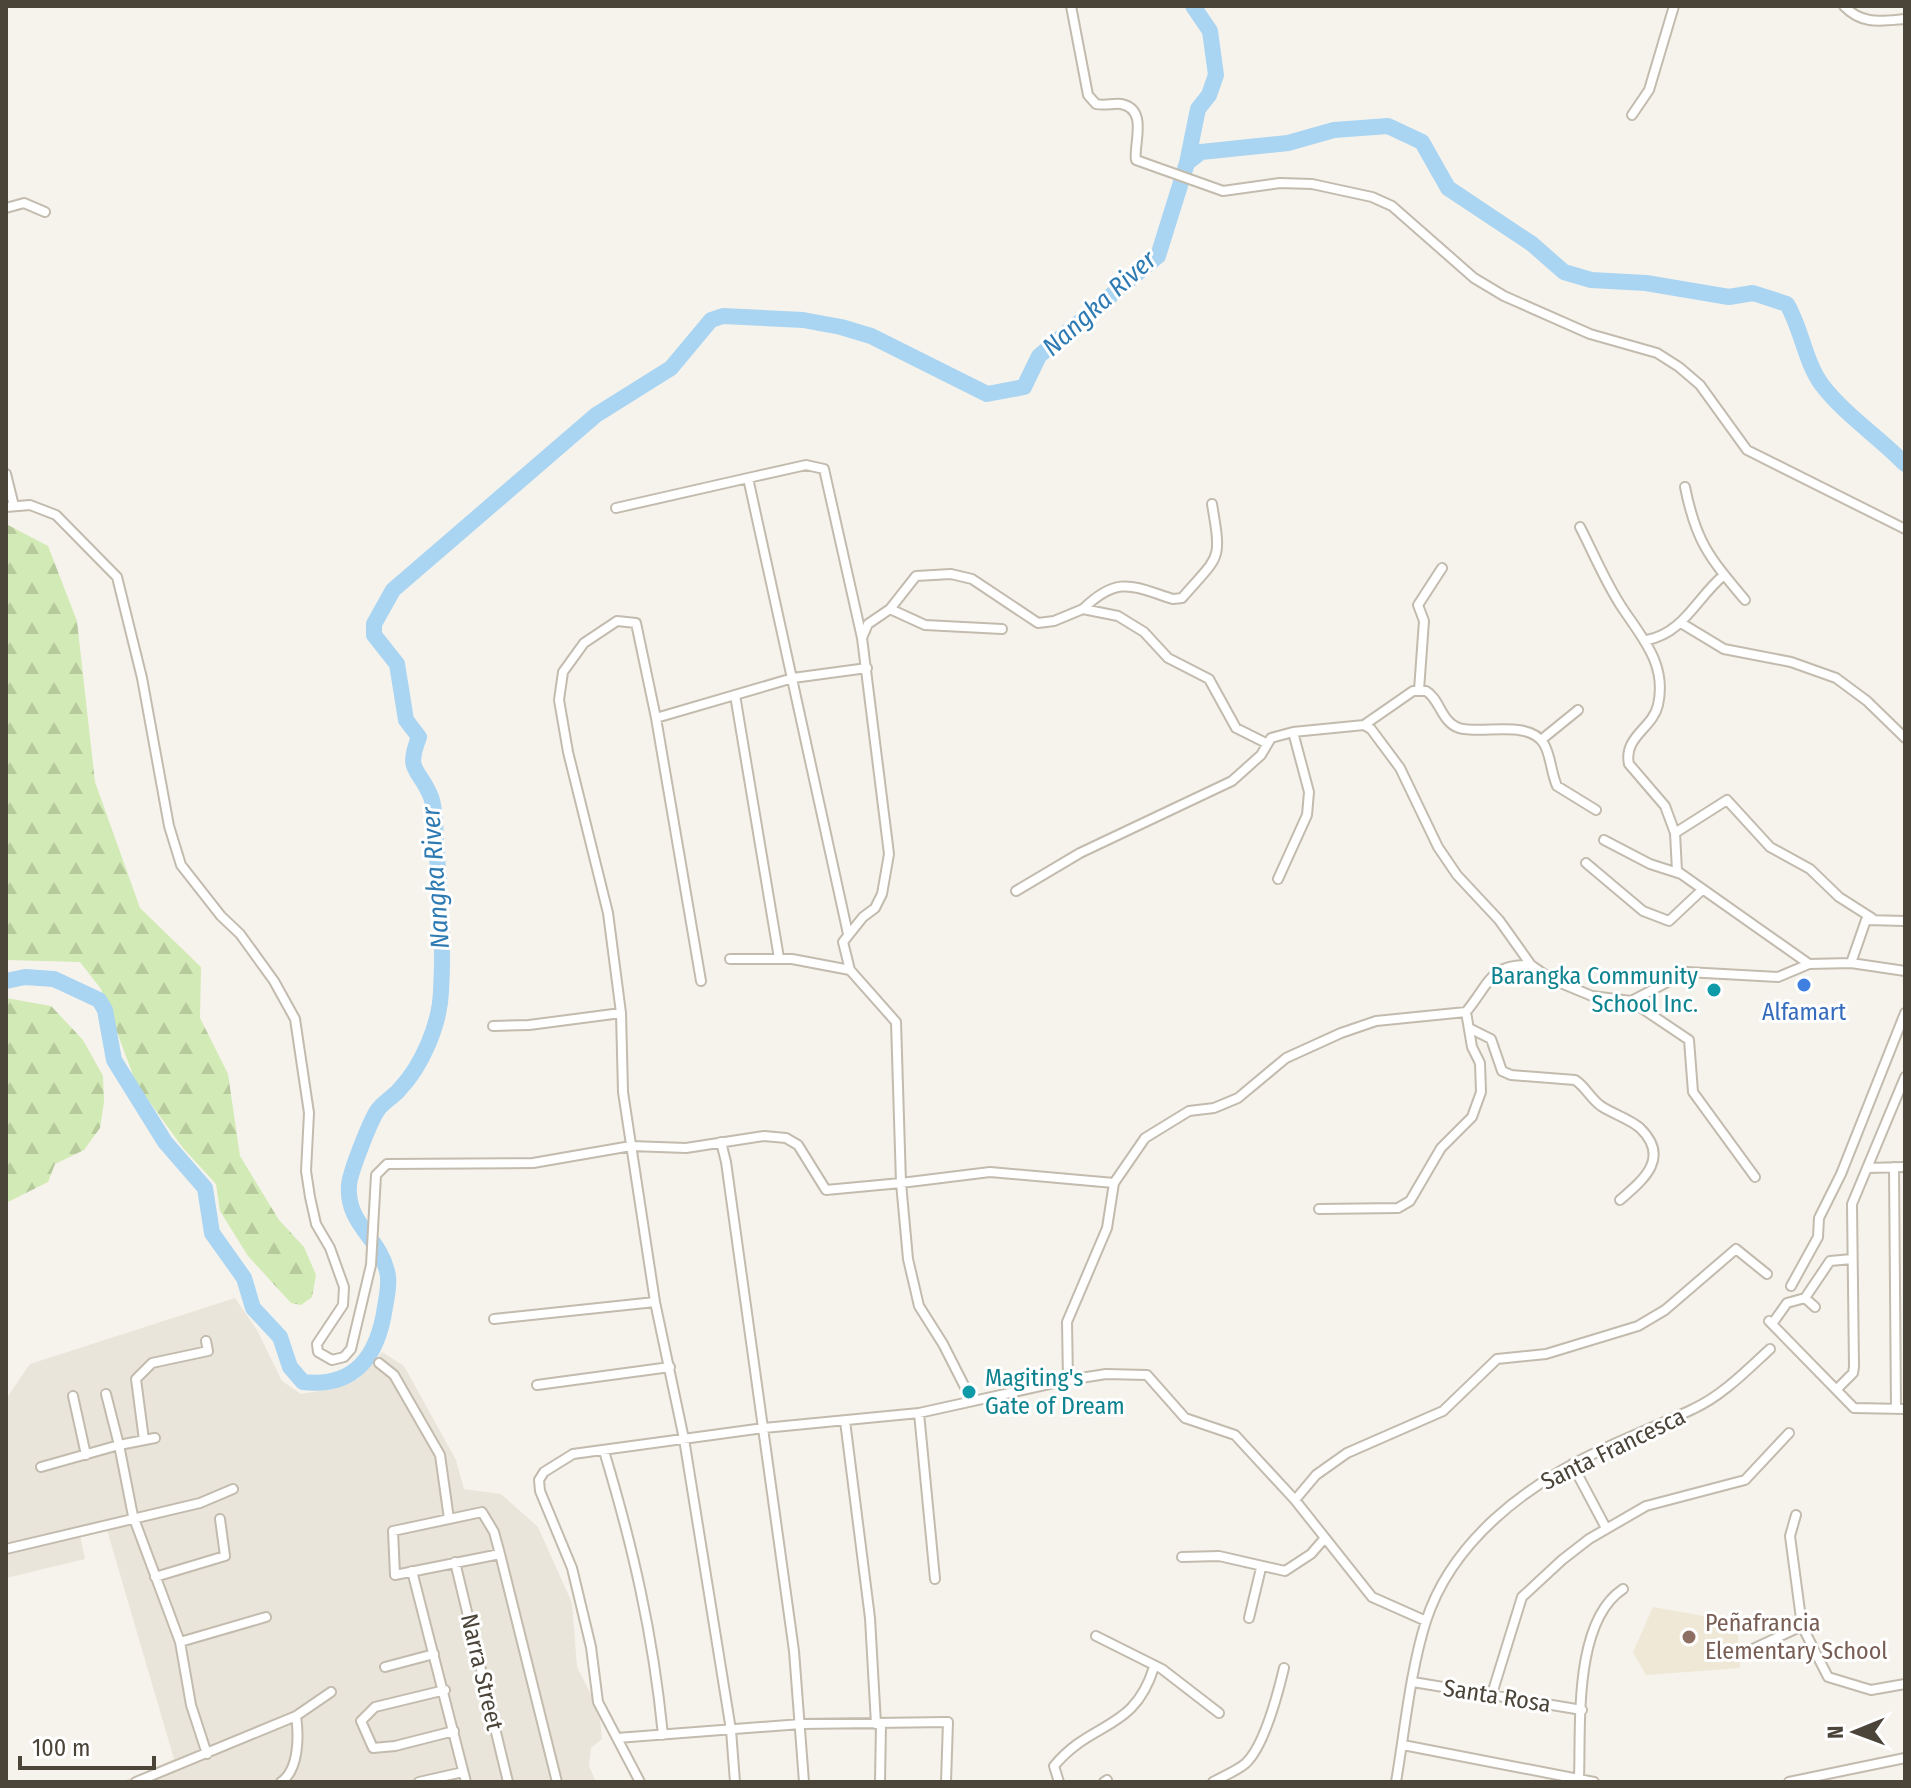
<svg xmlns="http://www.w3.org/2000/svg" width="1911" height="1788" viewBox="0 0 1911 1788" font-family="'Fira Sans Condensed',sans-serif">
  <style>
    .residential { fill: #eae5da }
    .education { fill: #efe8d6 }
    .forest { fill: url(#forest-firs) }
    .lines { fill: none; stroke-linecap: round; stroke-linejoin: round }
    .river { stroke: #a9d4f2; stroke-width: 16 }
    .minor-casing { stroke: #c2bbae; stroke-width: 12 }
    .minor { stroke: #fff; stroke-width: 8 }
    .shop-dot { fill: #3f7fe0; stroke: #fff; stroke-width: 3 }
    .culture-dot { fill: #0f9aa8; stroke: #fff; stroke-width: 3 }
    .education-dot { fill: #8d6e63; stroke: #fff; stroke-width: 3 }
    .labels { text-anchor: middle; stroke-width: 6; stroke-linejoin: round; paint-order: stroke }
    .culture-label { font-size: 24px; fill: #0d838f; stroke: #fff; text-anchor: end }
    .shop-label { font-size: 24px; fill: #366cbe; stroke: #fff }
    .street-label { font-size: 24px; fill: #4b4439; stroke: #fff }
    .education-label { font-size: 24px; fill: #785e54; stroke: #fff; text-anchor: start }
    .water-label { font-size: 26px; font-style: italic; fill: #2e7ab2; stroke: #fff }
  </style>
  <defs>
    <pattern id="forest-firs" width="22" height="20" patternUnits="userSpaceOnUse" patternTransform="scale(2)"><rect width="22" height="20" fill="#d2eab5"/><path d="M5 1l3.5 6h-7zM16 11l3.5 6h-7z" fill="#b6ca9c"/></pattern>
  </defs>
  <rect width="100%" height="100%" fill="#f6f3ec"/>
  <!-- residential -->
  <path class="residential" d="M235,1298L257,1330L282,1381L301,1394L331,1389L358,1379L382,1352L404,1366L456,1460L464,1489L501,1494L538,1527L572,1603L577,1667L599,1710L602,1739L591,1748L589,1766L596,1782H121L174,1759L107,1530L80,1536L85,1559L6,1578V1399L30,1364Z"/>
  <!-- education -->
  <path class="education" d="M1653,1607L1737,1622L1740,1668L1646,1675L1633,1652Z"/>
  <!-- forest -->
  <path class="forest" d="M6,524L48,546L77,621L95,782L140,908L201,967L200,1018L228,1074L240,1156L279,1220L304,1247L316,1275L312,1297L301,1305L291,1303L248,1256L220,1211L216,1184L183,1148L136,1083L101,989L80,962L6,960Z
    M6,998L51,1006L83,1040L103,1076L104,1102L100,1128L84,1150L55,1164L48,1182L6,1203Z"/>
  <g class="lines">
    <!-- river -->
    <path class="river" d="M1187,163L1201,152L1288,143L1334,130L1388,126L1422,142L1448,188L1532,244L1564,272L1591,280L1646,283L1729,297L1753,293L1787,304C1802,330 1805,362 1822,385C1845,415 1879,437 1905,464
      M6,981L25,977L54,979L99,1000L105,1010L114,1060L165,1142L205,1188L212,1233L244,1278L253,1308L280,1337L290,1367L303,1382C355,1388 378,1356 385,1307C387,1296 390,1282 387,1271C379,1237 346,1224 349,1185C350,1172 370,1122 377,1111C382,1103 393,1097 399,1090C422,1066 440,1024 441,991C444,942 440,893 436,845C435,830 436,810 431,797C419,767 405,773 419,737L406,720L397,664L374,635V624L393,590L596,415L671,368L711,320L723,316L803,320L841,327L871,336L987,394L1024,387L1039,356L1158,256L1187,163L1198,109L1209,95L1216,75L1210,31L1193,6"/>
    <!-- minor casing -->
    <g class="minor-casing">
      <path id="minor" d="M1071,6L1088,95L1096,104C1105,106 1113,103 1121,104C1149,109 1133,145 1136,160L1223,191L1280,183L1312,184L1372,197L1392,206L1474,278L1504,296L1590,334L1657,353L1679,367L1700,385L1747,450L1905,529
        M1844,6C1862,25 1881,21 1905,19
        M1632,115L1649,90L1674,6
        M6,208L24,203L45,212
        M6,474L14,506
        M1685,487C1696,542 1709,557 1745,600
        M6,507L30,505L56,515L117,577L142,678L169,826L181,865L221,916L240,934L274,981L295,1019L309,1113L306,1171L310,1197L316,1224L330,1248L344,1287L343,1305L317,1344L318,1352L332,1360L344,1357L351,1349L371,1265L376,1175L387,1164L533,1163L631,1146L686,1148L764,1136L786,1138L798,1145L826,1190L901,1183L896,1022L850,970L843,942L863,917L875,908L882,894L889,854L862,638L868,624L890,609
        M616,508L748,478
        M1580,527C1594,554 1606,584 1623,609C1643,639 1667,665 1658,705C1653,728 1623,737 1629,764L1665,806L1675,833L1677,871L1809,964
        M1083,609C1118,575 1132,586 1173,599L1182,598C1220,554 1222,563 1212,504
        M1681,623L1724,649L1791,662L1836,678L1867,701L1905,738
        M1002,629L925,625L890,609L916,576L951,574L972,579L1038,623L1054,621L1083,609L1118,616L1144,632L1168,658L1209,679L1236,728L1266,743
        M1647,640C1684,633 1697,597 1724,575
        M1419,690L1424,621L1418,605L1442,568
        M735,695L779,958
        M656,718L793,678L867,668
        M1364,725L1413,691H1426C1440,699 1441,722 1459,728C1482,735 1529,719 1544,744C1551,756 1551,773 1557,786L1596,810
        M1541,740L1578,710
        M1675,833L1727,800L1770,847L1810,869L1839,897L1872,918
        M1604,840L1650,864L1681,874
        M1586,863L1643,911L1669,921L1702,890
        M1278,879L1307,815L1309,792L1293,732
        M1016,891L1080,853L1232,781L1261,755L1271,738L1293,732L1364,725L1371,729L1400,768L1438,847L1457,875L1499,920L1531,965L1551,979L1592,996L1631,1001L1687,972L1778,977L1809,964L1851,963L1905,971
        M848,934L748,478L806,465L824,469L862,638
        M730,959H792L850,970
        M1851,963L1866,920L1905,921
        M701,981L656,718L636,623L617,621L584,643L563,672L559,700L568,752L608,913L621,1013L623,1092L655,1302L684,1439L731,1730L735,1782
        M1631,1001L1689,1040L1693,1092L1755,1177
        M493,1026L529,1025L621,1013
        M1471,1029L1491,1039L1502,1071L1511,1075L1575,1080C1585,1086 1590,1098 1601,1106C1613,1114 1630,1119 1640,1128C1671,1158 1643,1180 1620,1200
        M721,1142L726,1162L794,1651L804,1782
        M1894,1167L1896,1409
        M1867,1168L1905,1167
        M1319,1209L1398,1208L1410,1201L1441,1148L1472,1117L1481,1092L1480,1063L1472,1047L1466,1012
        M1791,1286L1818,1237L1819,1218L1841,1174L1905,1013
        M1805,1298L1815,1307
        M494,1319L655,1302
        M1769,1321L1854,1408L1905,1409
        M1772,1324L1787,1303L1805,1298L1830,1261L1852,1259
        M379,1363L394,1375L440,1455L449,1519
        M1068,1380L1106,1374L1147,1375L1185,1418L1235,1435L1295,1500L1372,1597L1426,1621
        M537,1385L670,1367
        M1837,1389L1853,1373L1854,1367L1852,1204L1905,1077
        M106,1394L119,1445L155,1438
        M73,1396L86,1455
        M972,1401L943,1344L919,1306L908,1259L901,1183L990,1172L1114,1183
        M919,1413L935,1579
        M845,1421L870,1618L876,1724
        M144,1440L136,1379L152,1363L208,1351L206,1341
        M604,1451C633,1547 653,1634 663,1735
        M1572,1464L1606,1528
        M41,1467L119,1445L133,1516L180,1642L191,1705L207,1754
        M1295,1500L1316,1475L1347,1453L1443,1411L1497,1359L1546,1354L1638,1326L1665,1310L1736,1249L1767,1274
        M1796,1515L1790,1536L1802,1626
        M6,1549L200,1503L233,1489
        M500,1554L395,1575L393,1531L482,1512L494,1532L500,1554L557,1782
        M1182,1557L1219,1556L1285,1571L1311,1554L1324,1539
        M455,1562L508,1782
        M412,1571L466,1782
        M155,1577L225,1556L220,1519
        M1249,1618L1261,1568
        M1096,1636L1162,1669L1219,1713
        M180,1642L266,1617
        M1742,1654L1802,1626L1828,1677L1871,1690L1905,1684
        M385,1667L434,1654
        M1413,1682L1582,1710
        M445,1690L375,1707L361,1721L373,1748L395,1746L454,1731
        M1491,1697L1522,1597L1562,1560L1589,1539L1646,1506L1745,1480L1789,1433
        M617,1738L801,1724L948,1722L946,1782
        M1403,1745L1594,1782
        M1579,1779C1581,1726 1573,1622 1623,1589
        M136,1782L296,1716L331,1692
        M281,1782C299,1770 299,1736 296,1716
        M419,1782L463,1772
        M640,1782L598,1702L591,1647L572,1568L540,1491L539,1480L544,1472L573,1454L764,1428L919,1413L1068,1380L1067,1322L1107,1228L1114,1183L1145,1138L1189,1111L1214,1108L1238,1098L1286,1058L1341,1033L1376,1021L1466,1012C1490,983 1490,963 1531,965
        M880,1782L881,1724
        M1059,1782L1054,1766C1092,1720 1134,1732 1154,1667
        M1104,1782L1107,1780
        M1213,1782C1223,1776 1237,1771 1246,1763C1264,1746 1278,1693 1284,1668
        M1396,1782C1405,1729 1410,1672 1426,1621C1452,1541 1526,1485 1599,1451C1630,1436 1662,1424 1693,1409C1722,1396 1747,1370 1770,1349
        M1789,1782L1905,1758"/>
    </g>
    <!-- minor -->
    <use href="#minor" class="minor"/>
  </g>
  <!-- markers -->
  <circle class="shop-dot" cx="1804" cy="985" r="8"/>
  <g class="culture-dot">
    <circle cx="1714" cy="990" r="8"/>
    <circle cx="969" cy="1392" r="8"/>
  </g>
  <circle class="education-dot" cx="1689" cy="1637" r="8"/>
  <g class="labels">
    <!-- culture labels -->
    <g class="culture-label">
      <text x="1698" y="984">Barangka Community<tspan x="1698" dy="28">School Inc.</tspan></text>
      <text x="985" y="1386" text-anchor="start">Magiting's<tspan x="985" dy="28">Gate of Dream</tspan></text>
    </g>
    <!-- shop labels -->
    <g class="shop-label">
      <text x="1804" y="1020">Alfamart</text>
    </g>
    <!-- street labels -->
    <g class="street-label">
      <text transform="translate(1613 1449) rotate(-26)" y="8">Santa Francesca</text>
      <text transform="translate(482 1672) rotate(77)" y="8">Narra Street</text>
      <text transform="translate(1497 1696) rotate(9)" y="8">Santa Rosa</text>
    </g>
    <!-- education labels -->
    <g class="education-label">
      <text x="1705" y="1631">Peñafrancia<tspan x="1705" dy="28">Elementary School</tspan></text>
    </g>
    <!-- water labels -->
    <g class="water-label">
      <text transform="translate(1099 303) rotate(-42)" y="9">Nangka River</text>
      <text transform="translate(435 878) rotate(-94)" y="9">Nangka River</text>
    </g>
  </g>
  <!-- border -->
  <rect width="1911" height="1788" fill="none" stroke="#4b4439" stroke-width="16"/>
  <!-- north arrow -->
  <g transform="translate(1855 1732) rotate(269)" stroke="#ffffff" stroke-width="6" paint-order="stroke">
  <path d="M0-6L14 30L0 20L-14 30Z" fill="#4b4439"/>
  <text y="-12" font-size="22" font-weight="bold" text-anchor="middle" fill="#4b4439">N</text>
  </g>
  <!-- scale -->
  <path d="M20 1756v12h134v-12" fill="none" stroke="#4b4439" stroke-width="4"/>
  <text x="32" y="1756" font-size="24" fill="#4b4439" stroke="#ffffff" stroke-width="6" paint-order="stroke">100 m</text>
</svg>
